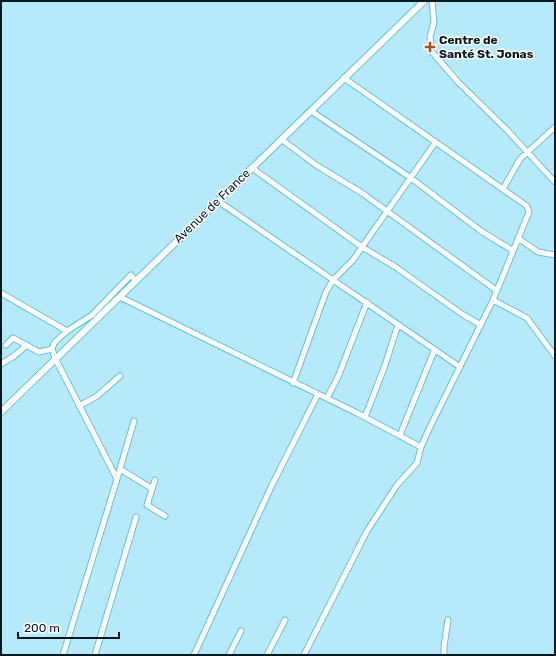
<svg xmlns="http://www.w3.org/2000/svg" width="556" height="656" viewBox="0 0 556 656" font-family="Rubik,sans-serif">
  <rect width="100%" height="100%" fill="#b6eafb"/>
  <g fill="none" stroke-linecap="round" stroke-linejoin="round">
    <defs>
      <path id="minor" d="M432 1 434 22 430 37 432 52 459 83 507 130 555 182
        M311 111 411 178 481 231 512 250
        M281 139 316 165 362 193 496 290
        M252 168 362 247 394 266 462 314 481 325
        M503 189 520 159 555 127
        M218 201 460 367
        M518 238 538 252 555 255
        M1 293 67 331 92 315 131 275 136 281
        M120 297 357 413 421 447
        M493 300 527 318 555 356
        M6 345 13 338 39 352 52 349
        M1 364 14 356 27 345
        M293 383 326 292 333 280 353 260 362 247 435 143
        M327 398 338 377 367 302
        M79 406 97 396 120 376
        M365 417 384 368 398 325
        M400 435 434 351
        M120 469 151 488
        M117 479 134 421
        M155 480 147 505 165 516
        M63 655 117 479 56 360 52 349 54 343 67 331
        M95 655 136 517
        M194 655 271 487 318 394
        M229 655 241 631
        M267 655 285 620
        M304 655 367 531 397 485 417 463 421 447 429 429 493 300 529 212 527 206 344 78
        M444 655V646L448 620"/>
      <path id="major" d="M1 412 424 1"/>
    </defs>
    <!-- minor casing -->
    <use href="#minor" stroke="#61c0db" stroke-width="7"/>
    <!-- major casing -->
    <use href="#major" stroke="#61c0db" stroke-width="8"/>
    <!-- minor -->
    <use href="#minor" stroke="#fff" stroke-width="5"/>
    <!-- major -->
    <use href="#major" stroke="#fff" stroke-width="6"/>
  </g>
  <!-- markers -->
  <path fill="#b34b27" stroke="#fff" stroke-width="1.5" d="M428 41h4v4h4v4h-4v4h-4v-4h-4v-4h4z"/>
  <g text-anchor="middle" stroke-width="3" stroke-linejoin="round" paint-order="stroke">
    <!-- poi labels -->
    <g font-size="12" font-weight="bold" fill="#001921" stroke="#fff" text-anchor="start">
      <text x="439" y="44">Centre de<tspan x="439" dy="14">Santé St. Jonas</tspan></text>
    </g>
    <!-- street labels -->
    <g font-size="12" fill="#001921" stroke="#fff">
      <text transform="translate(212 206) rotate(-44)" y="4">Avenue de France</text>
    </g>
  </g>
  <!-- border -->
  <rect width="556" height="656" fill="none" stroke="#001921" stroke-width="4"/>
  <!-- scale -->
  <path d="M18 632v6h101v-6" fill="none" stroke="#001921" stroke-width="2"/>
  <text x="24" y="632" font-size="12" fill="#001921" stroke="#ffffff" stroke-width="3" paint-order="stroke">200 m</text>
</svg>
